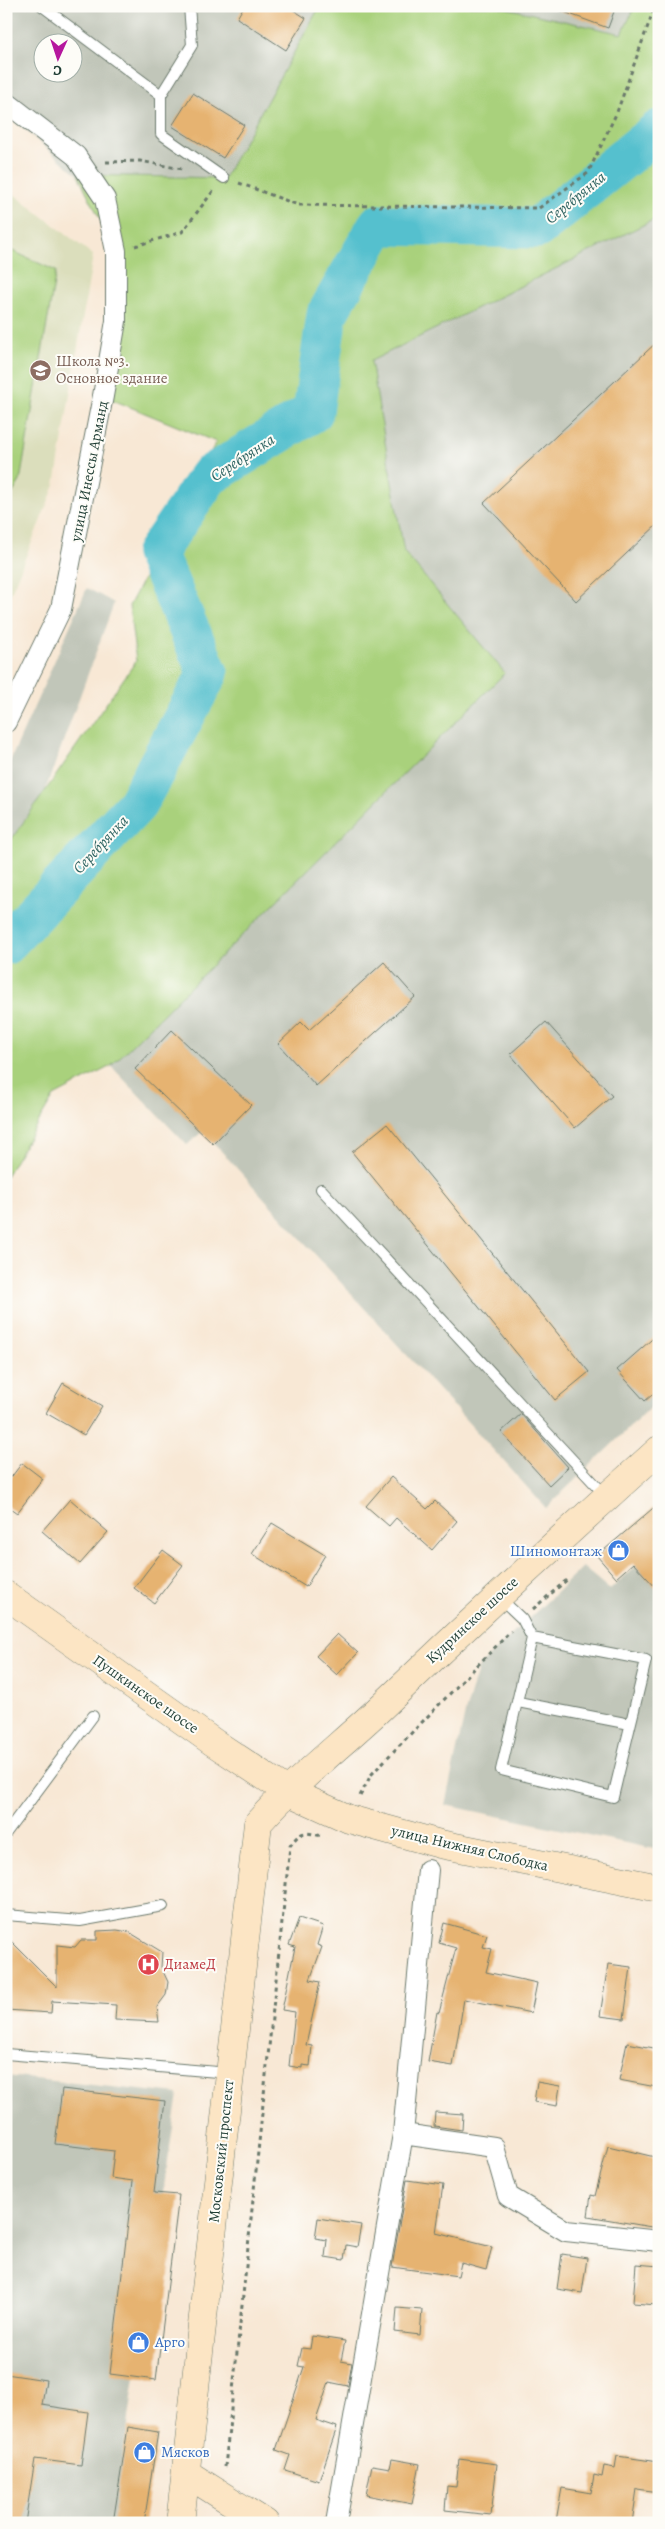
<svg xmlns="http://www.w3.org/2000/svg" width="665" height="2529" viewBox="0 0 665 2529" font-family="Alegreya,serif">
  <rect width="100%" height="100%" fill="#fdfcf7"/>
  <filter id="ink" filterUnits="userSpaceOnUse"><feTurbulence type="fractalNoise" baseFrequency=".02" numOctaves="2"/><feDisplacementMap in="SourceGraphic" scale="10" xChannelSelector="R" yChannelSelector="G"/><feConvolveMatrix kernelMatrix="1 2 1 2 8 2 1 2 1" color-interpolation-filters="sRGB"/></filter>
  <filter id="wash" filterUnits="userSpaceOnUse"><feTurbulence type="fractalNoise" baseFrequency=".0096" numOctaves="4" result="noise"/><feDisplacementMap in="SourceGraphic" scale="20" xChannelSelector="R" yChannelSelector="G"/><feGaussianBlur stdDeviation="1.12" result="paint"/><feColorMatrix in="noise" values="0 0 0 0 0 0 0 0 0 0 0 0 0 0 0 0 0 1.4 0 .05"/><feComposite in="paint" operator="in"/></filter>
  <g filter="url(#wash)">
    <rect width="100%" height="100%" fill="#f8e8d5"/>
    <!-- built -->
    <path fill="#dbdebc" d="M6 188 93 255 55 485 6 605Z"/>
    <!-- industrial -->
    <path fill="#c1c6b9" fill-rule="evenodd" d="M6 6H320L224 178 78 175 6 114ZM42 42H72V72H42Z
      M497 6H635L622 34Z
      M659 217V1399L546 1508 203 1131 187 1145 111 1066 505 673 404 552 371 361Z
      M87 588 114 603 45 791 6 847V770Z
      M659 1544V1850L445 1805 465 1713 479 1666 583 1567 610 1590Z
      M6 2076 178 2094 113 2523H6Z"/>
    <!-- green -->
    <path fill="#a9d17b" stroke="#648758" d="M320 6H497L622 34 635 6H659V217L371 361 404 552 505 673 111 1066 54 1096 6 1176V847L136 661 129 606 216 442 103 396 116 251 78 175 224 178Z
      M6 248 56 271 20 481 6 504Z"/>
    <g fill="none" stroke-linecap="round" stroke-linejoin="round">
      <!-- river -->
      <path stroke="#54c0ce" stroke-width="41" d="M6 944 137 804 208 673 156 553 209 476 313 412 327 314 378 225 537 228 659 130"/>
    </g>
    <g id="blocks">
      <!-- building -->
      <path fill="#e6b371" d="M244 6H287L306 18 286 50 237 18Z
        M554 6H616L608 28 553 8Z
        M193 93 244 125 223 158 172 126Z
        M659 340V523L576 601 484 503Z
        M384 962 415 997 316 1086 278 1044 301 1022 309 1030Z
        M546 1022 612 1096 575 1128 510 1054Z
        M172 1030 251 1105 213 1144 135 1069Z
        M387 1124 589 1372 555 1400 352 1152Z
        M659 1333V1389L645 1401 617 1370Z
        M63 1383 102 1406 84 1435 46 1413Z
        M521 1414 568 1467 549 1485 501 1432Z
        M22 1463 43 1479 17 1513 6 1505V1484Z
        M391 1477 427 1509 435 1501 457 1521 432 1550 396 1518 389 1526 366 1506Z
        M70 1499 108 1532 80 1564 42 1531Z
        M659 1503V1591L633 1563 616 1578 597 1556Z
        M272 1523 325 1555 306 1587 252 1554Z
        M163 1550 183 1565 154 1603 134 1588Z
        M337 1634 358 1653 337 1675 316 1656Z
        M299 1918 323 1926 317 1945 322 1947 310 1980 320 1982 306 2045 312 2046 310 2066 302 2065V2068L289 2066 295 2012 282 2010 295 1947 289 1945Z
        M444 1923 487 1935 483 1947 492 1949 486 1972 537 1983 531 2013 464 1999 453 2066 428 2062 437 2012 439 2013 456 1948 439 1943Z
        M117 1930 129 1932 162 1952 161 1967 168 1982 166 1995 157 2007 159 2022 115 2020 116 2005 52 2001 51 2013 6 2010V1936L57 1987V1945L75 1947 81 1940H97V1931Z
        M608 1964 631 1967 624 2019 600 2016Z
        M627 2043 659 2049V2072L656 2087 619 2080Z
        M537 2082 560 2086 557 2106 534 2102Z
        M62 2089 165 2101 154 2193 179 2195 156 2380 110 2374 133 2181 111 2178 114 2151 55 2144Z
        M435 2112 463 2114 462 2130 434 2126Z
        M608 2146 659 2158 657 2228 588 2216 591 2195 595 2196Z
        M407 2180 443 2185 436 2233 492 2247 486 2270 461 2263 458 2276 392 2267Z
        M318 2218 361 2225 357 2247 346 2245 344 2260 325 2257 327 2240 315 2238Z
        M562 2254 587 2258 582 2293 557 2289Z
        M636 2264 659 2266 657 2305 633 2303Z
        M397 2308 422 2310 420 2335 395 2332Z
        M312 2336 345 2341 341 2361 352 2363 348 2386 329 2382 316 2420 337 2427 319 2481 285 2470 290 2455 276 2450 304 2367 298 2366 302 2348 310 2349Z
        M6 2374 46 2380 42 2405 88 2412 81 2465 35 2459 25 2523H6Z
        M128 2427 158 2432 144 2523H113Z
        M617 2456 659 2462V2492L637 2489 632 2523 556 2521 562 2488 591 2493 594 2475 602 2477 604 2466 615 2468Z
        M392 2459 420 2464 412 2504 366 2495 372 2465 390 2468Z
        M459 2459 497 2464 491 2515 445 2510 447 2486 456 2487Z"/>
    </g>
  </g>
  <g filter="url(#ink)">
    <use href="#blocks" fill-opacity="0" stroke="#6b796c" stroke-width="1"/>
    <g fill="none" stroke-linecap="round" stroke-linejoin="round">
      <defs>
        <path id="lane" d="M42 6 161 95V134L224 178
          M161 95 192 45 189 6
          M321 1189 606 1496
          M500 1598 522 1619 532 1638 501 1770 613 1797 646 1660 532 1638
          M518 1702 630 1724
          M6 1833 93 1716
          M6 1915 80 1921 163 1906
          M6 2054 229 2073"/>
        <path id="street" d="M6 102 76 156 105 199 116 251V321L103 396 61 609 6 722
          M403 2134 494 2147 508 2196 566 2231 659 2241
          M336 2523 403 2134 428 1870"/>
        <path id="secondary" d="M6 1595 213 1742 287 1791 349 1819 440 1844 659 1888
          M186 2473 265 2523
          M180 2523 258 1823C294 1782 336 1749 376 1712 469 1623 563 1536 659 1450"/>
      </defs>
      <!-- lane casing -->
      <use href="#lane" stroke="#6b796c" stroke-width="12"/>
      <!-- street casing -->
      <use href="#street" stroke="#6b796c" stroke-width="22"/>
      <!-- secondary casing -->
      <use href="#secondary" stroke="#6b796c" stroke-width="29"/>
      <!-- path -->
      <path stroke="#6b796c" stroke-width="3" stroke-dasharray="4 4" stroke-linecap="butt" d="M106 162 140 161 182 169
        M239 183 298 205 539 208 588 173 617 112 655 6
        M135 246 182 232 214 190
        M533 1609 568 1579
        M360 1796 371 1775 387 1758 511 1631
        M225 2467 290 1846C301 1830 304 1832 322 1836"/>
      <!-- lane -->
      <use href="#lane" stroke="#fff" stroke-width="10"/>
      <!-- street -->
      <use href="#street" stroke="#fff" stroke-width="20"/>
      <!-- secondary -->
      <use href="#secondary" stroke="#fce5c4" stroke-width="28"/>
    </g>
  </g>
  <!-- icons -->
  <defs>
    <symbol id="school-disc" viewBox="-11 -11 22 22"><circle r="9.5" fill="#8d6e63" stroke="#fdfcf7"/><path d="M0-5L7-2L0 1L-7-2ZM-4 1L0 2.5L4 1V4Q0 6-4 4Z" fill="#fff"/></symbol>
    <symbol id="shop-disc" viewBox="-11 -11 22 22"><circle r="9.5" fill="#3f7fe0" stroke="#fdfcf7"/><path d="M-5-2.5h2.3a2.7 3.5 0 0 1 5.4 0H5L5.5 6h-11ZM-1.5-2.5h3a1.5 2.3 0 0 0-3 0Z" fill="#fff"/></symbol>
    <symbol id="hospital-disc" viewBox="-11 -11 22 22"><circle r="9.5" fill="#e0444e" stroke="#fdfcf7"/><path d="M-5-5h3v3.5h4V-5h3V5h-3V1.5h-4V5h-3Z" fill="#fff"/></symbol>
  </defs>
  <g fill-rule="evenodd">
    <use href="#school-disc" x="28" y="358" width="25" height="25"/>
    <use href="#shop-disc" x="606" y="1538" width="25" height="25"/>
    <use href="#hospital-disc" x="136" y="1952" width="25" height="25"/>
    <use href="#shop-disc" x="126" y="2330" width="25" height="25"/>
    <use href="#shop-disc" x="132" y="2440" width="25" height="25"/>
  </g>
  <g text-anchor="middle" stroke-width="4" stroke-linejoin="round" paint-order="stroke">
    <!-- education labels -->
    <g font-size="15" fill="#785e54" stroke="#fdfcf7" text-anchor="start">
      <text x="56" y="366">Школа №3.<tspan x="56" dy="17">Основное здание</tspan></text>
    </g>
    <!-- street labels -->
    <g font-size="15" fill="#1f3d34" stroke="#fdfcf7">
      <text transform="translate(89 471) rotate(-79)" y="5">улица Инессы Арманд</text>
      <text transform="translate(472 1620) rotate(-43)" y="5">Кудринское шоссе</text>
      <text transform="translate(146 1694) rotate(35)" y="5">Пушкинское шоссе</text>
      <text transform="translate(470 1848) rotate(13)" y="5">улица Нижняя Слободка</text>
      <text transform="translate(221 2151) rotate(-84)" y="5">Московский проспект</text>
    </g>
    <!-- shop labels -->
    <g font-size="15" fill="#366cbe" stroke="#fdfcf7" text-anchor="start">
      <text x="602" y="1556" text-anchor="end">Шиномонтаж</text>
      <text x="155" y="2347">Арго</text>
      <text x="161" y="2457">Мясков</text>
    </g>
    <!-- health labels -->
    <g font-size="15" fill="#be3a42" stroke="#fdfcf7" text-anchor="start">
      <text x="164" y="1969">ДиамеД</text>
    </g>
    <!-- water labels -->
    <g font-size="16" font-style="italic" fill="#2f6462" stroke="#fdfcf7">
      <text transform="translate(575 197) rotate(-39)" y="6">Серебрянка</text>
      <text transform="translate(242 457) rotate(-33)" y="6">Серебрянка</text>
      <text transform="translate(100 844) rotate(-47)" y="6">Серебрянка</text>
    </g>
  </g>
  <!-- margin -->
  <rect width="665" height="2529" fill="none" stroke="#fdfcf7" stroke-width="25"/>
  <!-- north arrow -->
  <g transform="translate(58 58) rotate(183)"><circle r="24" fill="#fdfcf7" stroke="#a4b0a9"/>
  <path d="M0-4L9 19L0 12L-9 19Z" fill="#b5179e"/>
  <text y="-8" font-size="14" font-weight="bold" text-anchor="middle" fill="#1f3d34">С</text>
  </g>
</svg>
